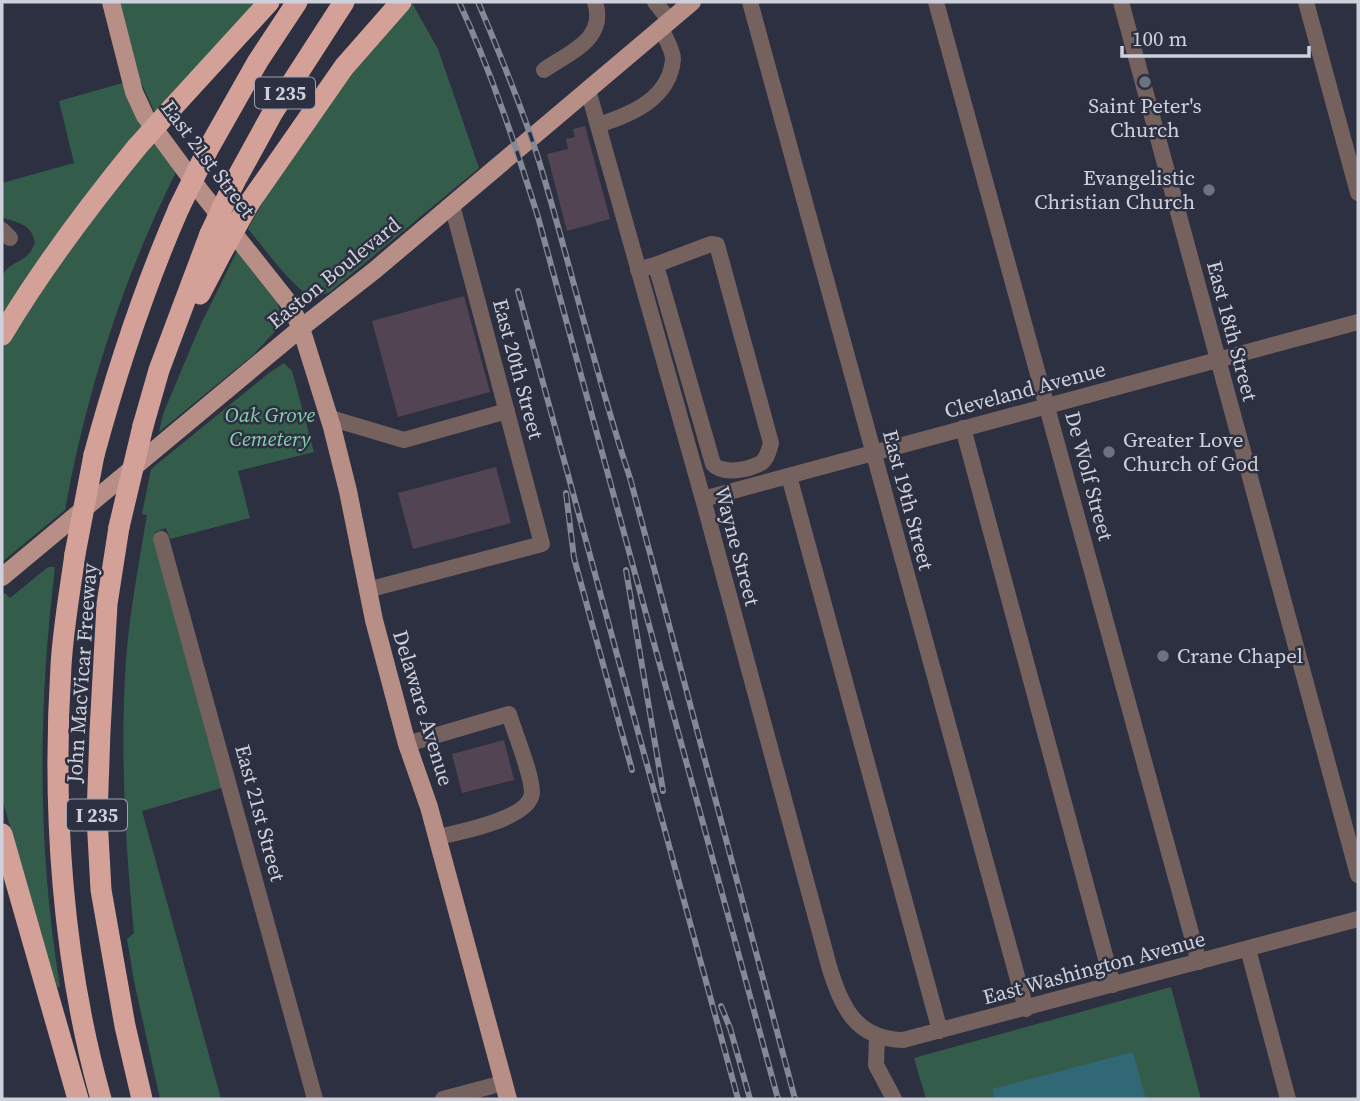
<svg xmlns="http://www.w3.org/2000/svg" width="1360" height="1101" viewBox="0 0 1360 1101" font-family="'Source Serif 4',serif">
  <rect width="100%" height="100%" fill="#2d3041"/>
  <!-- green -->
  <path fill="#345c4b" d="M120 2H258L155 113 140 80Z
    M412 3 438 49 479 168 330 292C323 295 317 298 309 295 292 287 262 245 248 229 292 147 347 70 412 3Z
    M126 82 145 124 72 213 2 317C2 305 0 289 2 278 7 259 28 266 35 242 30 222 18 224 2 217V183L74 163 59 101Z
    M154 139 178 168C124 275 86 392 65 510L2 562V349L52 269Z
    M238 249 276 298 280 311 278 328 253 355 159 432 163 414 200 326Z
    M284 363 292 371 314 452 238 471 250 518 170 539 166 528 155 532 225 787 142 811 221 1099H160L134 981 127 939 134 933C125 842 120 750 126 659 130 610 139 563 147 515L142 514 151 469 269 373Z
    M48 567H55C38 709 37 845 60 987H57L2 799V595L5 593 10 598Z
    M1171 987 1201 1099H926L914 1058Z"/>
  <!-- water -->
  <path fill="#316875" d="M1133 1052 1146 1099H995L992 1089Z"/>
  <!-- building -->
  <path fill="#524453" d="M585 126 610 219 567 231 547 154 568 149 566 139 575 137 573 129Z
    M464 296 490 392 398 417 372 321Z
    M496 467 511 523 413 549 398 493Z
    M504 740 514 780 462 793 452 754Z"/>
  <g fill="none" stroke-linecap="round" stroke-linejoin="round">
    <!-- minor -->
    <path stroke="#75615d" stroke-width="16" d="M655 2 670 21
      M750 2 1026 1009
      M936 2 1199 962
      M1121 2 1358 875
      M1306 2 1358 193
      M544 70C570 52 607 39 595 2
      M588 90 703 499 829 966C841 1007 856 1039 903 1040L1358 919
      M598 125C630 115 670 99 673 59 673 50 665 37 661 28
      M2 230 10 238
      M638 270 655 265 659 276 713 464C723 475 748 470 761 463 767 459 769 450 771 443L717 245 711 244 655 265
      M330 418 404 440 507 411
      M963 428 1113 985
      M789 476 940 1031
      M703 499 1358 322
      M161 539 315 1099
      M367 590 542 544 452 205
      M407 744 509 714C515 734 532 774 532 793 530 819 459 832 438 837
      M1248 949 1288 1099
      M877 1036 876 1065 894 1099
      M443 1099 503 1083"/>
    <!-- major -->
    <path stroke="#b88f87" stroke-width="18" d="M111 2 134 92 145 116 201 192 289 303 301 328 332 427 348 491 374 620 407 744 429 807 508 1099
      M2 577 301 328 375 270 692 2"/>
    <!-- highway -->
    <path stroke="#d3a198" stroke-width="21" d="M173 107 269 2
      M207 151 258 61 297 2
      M234 183 273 112 344 2
      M250 202 344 67 401 2
      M200 294 224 248
      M2 335C42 268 88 207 137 147
      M143 426 159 370 210 234
      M94 455C117 370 144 288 179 208
      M119 527 107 604 100 731 97 817 101 890 125 1026 142 1099
      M75 554C70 591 63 629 61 666 52 809 62 960 101 1099
      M2 834 78 1099"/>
    <defs>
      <path id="rail" d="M459 2C491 71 515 144 538 217L778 1099
        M478 2C500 54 522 107 539 161 571 266 595 373 630 478L795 1099
        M518 291 738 1099
        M566 493 574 558 632 770
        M626 570 663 791
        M721 1006 730 1028 750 1099"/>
    </defs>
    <!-- rail casing -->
    <use href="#rail" stroke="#858895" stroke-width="6"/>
    <!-- rail -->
    <use href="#rail" stroke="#2d3041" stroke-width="3.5" stroke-dasharray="10" stroke-linecap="butt"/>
    <!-- highway-bridge -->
    <path stroke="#d3a198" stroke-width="21" d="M137 147 173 107
      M179 208 207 151
      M210 234 234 183
      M224 248 250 202
      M119 527 143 426
      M75 554 94 455"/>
  </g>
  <!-- markers -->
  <g fill="#6b7280" stroke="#2d3041" stroke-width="2.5">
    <circle cx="1145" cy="82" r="7"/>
    <circle cx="1209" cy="190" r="7"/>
    <circle cx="1109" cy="452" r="7"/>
    <circle cx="1163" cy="656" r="7"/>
  </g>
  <g text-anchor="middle" stroke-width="5" stroke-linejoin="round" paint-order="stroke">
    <!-- shield labels -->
    <g fill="#2d3041" stroke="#9ea1ad" stroke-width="2">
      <rect x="255" y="77.5" width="60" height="31" rx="5"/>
      <rect x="67" y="799.5" width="60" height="31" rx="5"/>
    </g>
    <g font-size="19" font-weight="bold" fill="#ced1db">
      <text x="285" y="100">I 235</text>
      <text x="97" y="822">I 235</text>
    </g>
    <!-- poi labels -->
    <g font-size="21" fill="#ced1db" stroke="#2d3041" text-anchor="start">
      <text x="1145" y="113" text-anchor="middle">Saint Peter's<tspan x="1145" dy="24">Church</tspan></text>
      <text x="1195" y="185" text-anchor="end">Evangelistic<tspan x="1195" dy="24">Christian Church</tspan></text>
      <text x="1123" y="447">Greater Love<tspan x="1123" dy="24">Church of God</tspan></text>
      <text x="1177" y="663">Crane Chapel</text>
    </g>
    <!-- street labels -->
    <g font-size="21" fill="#ced1db" stroke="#2d3041">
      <text transform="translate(208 159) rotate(53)" y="7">East 21st Street</text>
      <text transform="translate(334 273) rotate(-39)" y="7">Easton Boulevard</text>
      <text transform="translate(1232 331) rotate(75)" y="7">East 18th Street</text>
      <text transform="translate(518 369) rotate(75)" y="7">East 20th Street</text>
      <text transform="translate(1025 390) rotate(-15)" y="7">Cleveland Avenue</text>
      <text transform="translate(1089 476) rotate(75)" y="7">De Wolf Street</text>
      <text transform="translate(908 500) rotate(75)" y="7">East 19th Street</text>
      <text transform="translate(737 546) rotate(75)" y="7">Wayne Street</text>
      <text transform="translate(82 673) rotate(-86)" y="7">John MacVicar Freeway</text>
      <text transform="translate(423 708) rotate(73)" y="7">Delaware Avenue</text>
      <text transform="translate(260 813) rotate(75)" y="7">East 21st Street</text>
      <text transform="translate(1094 968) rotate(-15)" y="7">East Washington Avenue</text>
    </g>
    <!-- park labels -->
    <g font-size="21" font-style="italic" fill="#85d2b0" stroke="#2d3041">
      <text x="270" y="422">Oak Grove<tspan x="270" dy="24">Cemetery</tspan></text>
    </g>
  </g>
  <!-- border -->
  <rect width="1360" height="1101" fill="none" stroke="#ced1db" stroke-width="7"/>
  <!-- scale -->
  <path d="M1122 46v10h187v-10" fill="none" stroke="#ced1db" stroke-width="3.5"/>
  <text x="1132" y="46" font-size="21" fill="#ced1db" stroke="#2d3041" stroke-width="5" paint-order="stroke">100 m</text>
</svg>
